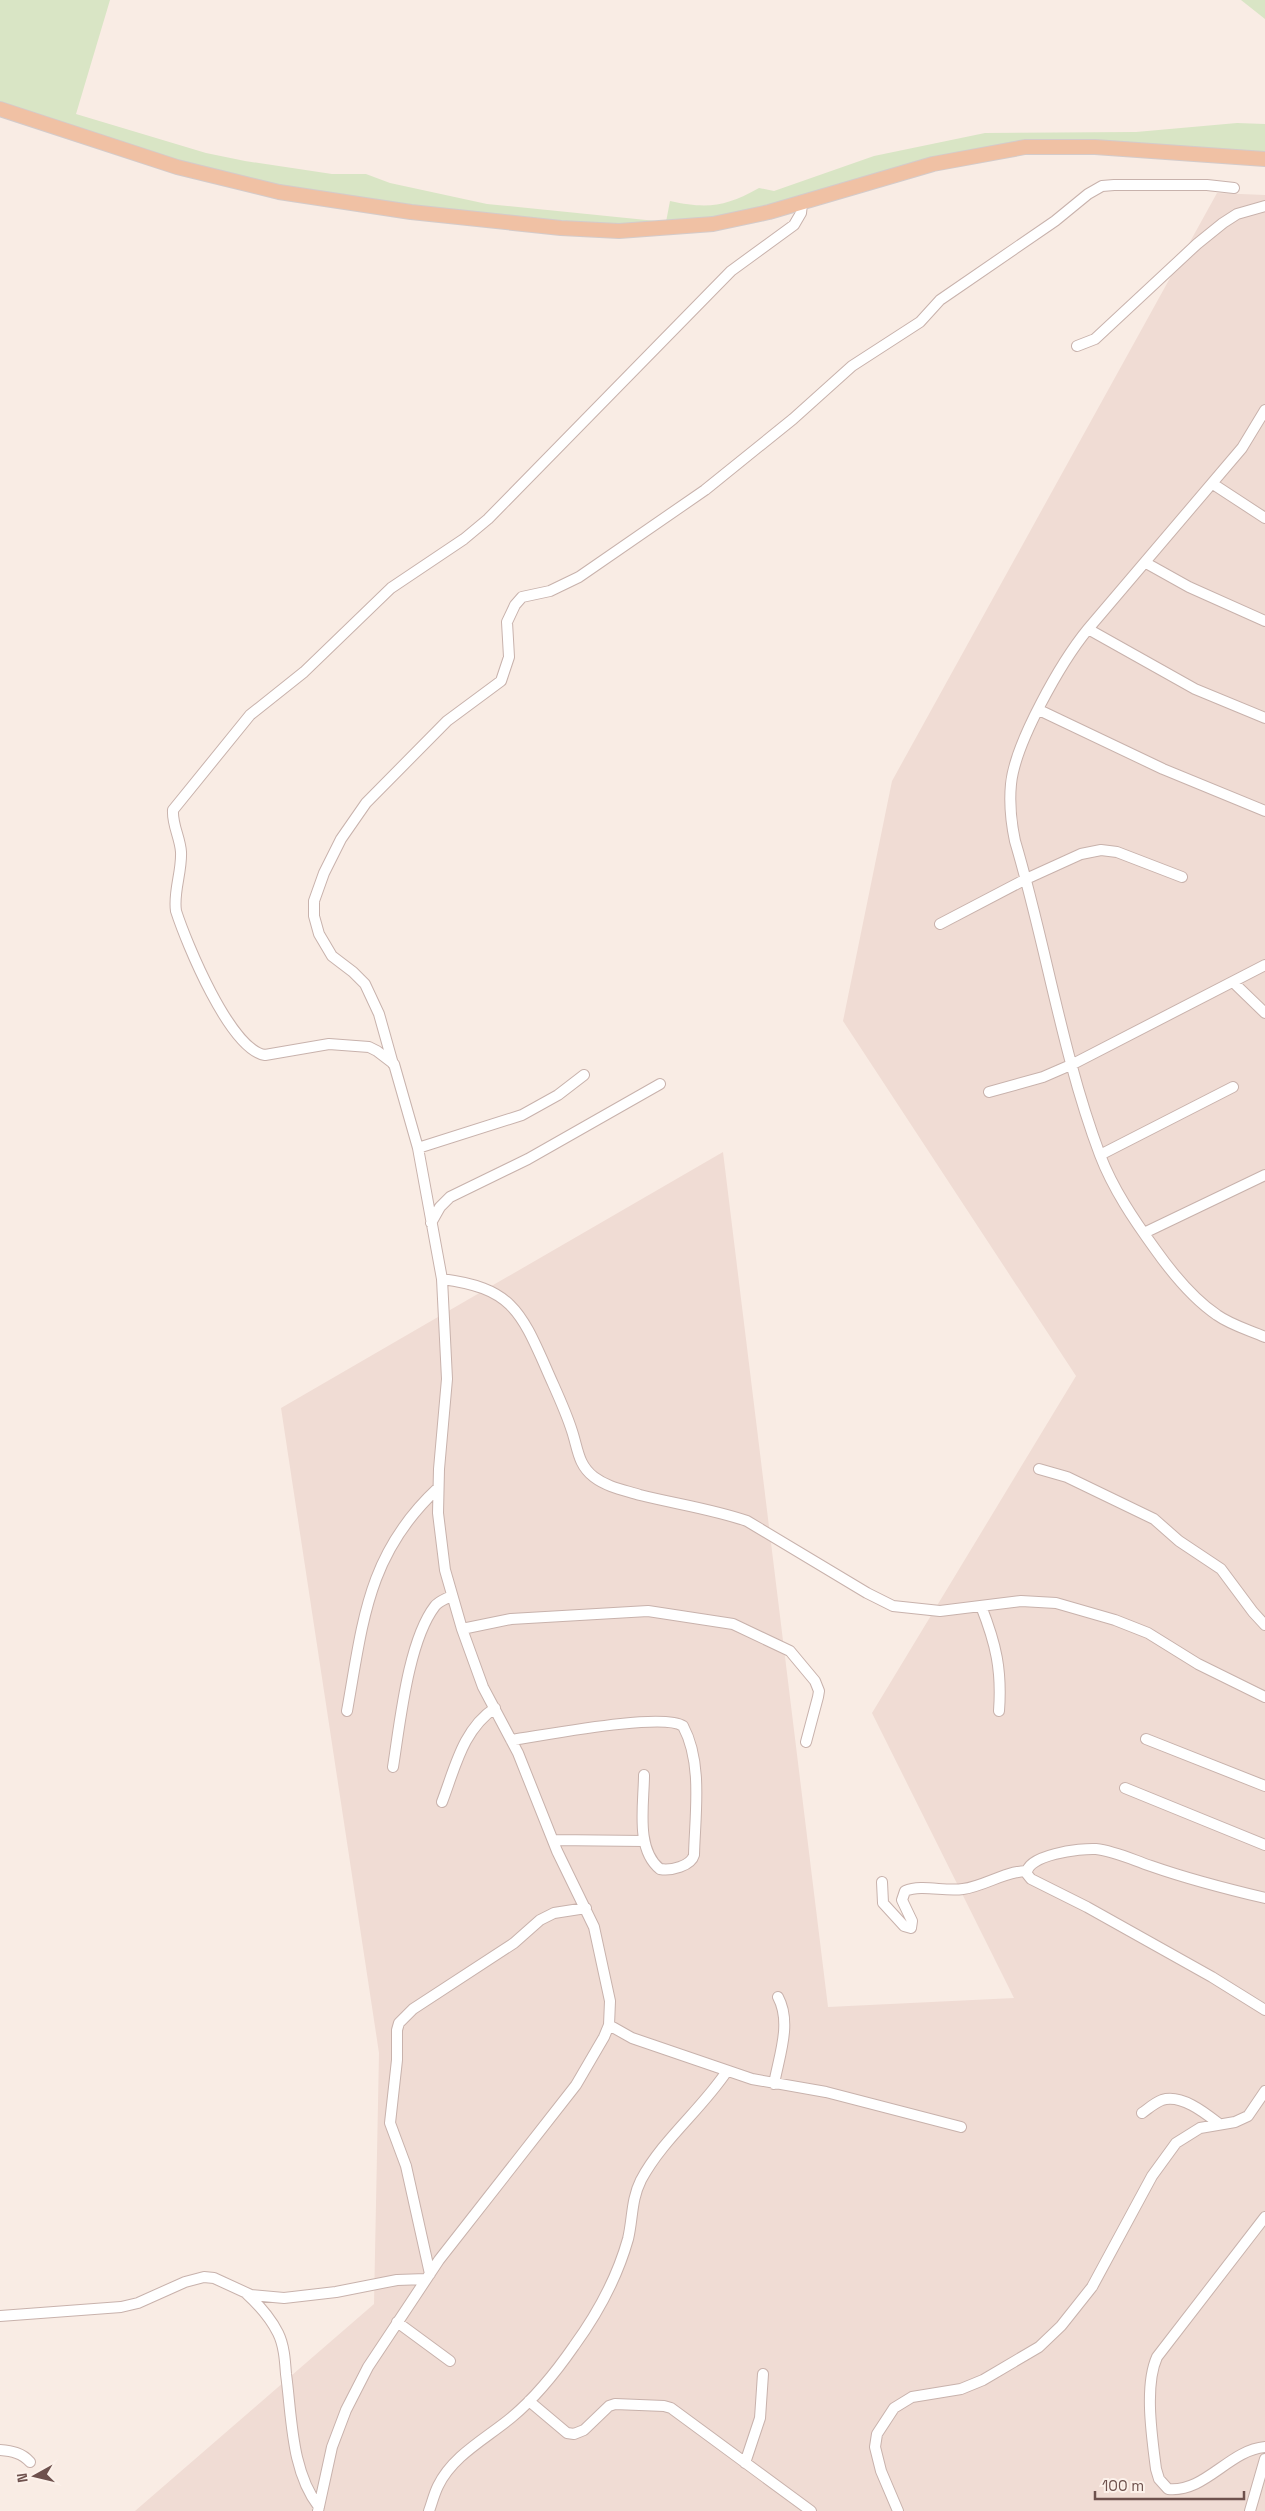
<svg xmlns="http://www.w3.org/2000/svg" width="1265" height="2511" viewBox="0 0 1265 2511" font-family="'Space Grotesk',sans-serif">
  <rect width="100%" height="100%" fill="#f9ece4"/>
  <!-- residential -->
  <path fill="#f0dcd4" d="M1217 193 1265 195V2511H135L374 2304 379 2053 281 1408 723 1152 828 2007 1014 1998 872 1713 1076 1376 843 1021 892 781Z"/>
  <!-- green -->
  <path fill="#d9e5c5" d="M0 0H110L76 114 206 153 245 161 332 174H366L390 183 487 204 666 222 670 201C707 209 725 207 759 188L774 191 874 156 985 133 1136 132 1237 123 1265 124V159L1025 147 769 212 618 231 279 192 0 109Z
    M1241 0H1265V19Z"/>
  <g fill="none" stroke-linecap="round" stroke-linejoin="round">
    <defs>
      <path id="minor" d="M1077 346 1095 339 1197 244 1223 223 1237 214 1265 206
        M1265 410 1242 448 1088 629C1061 662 1015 743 1011 784 1009 804 1011 822 1015 841 1046 945 1062 1054 1100 1155 1113 1189 1134 1220 1155 1249 1172 1273 1192 1298 1217 1315 1231 1325 1249 1330 1265 1337
        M1213 484 1265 518
        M1146 563 1189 587 1265 621
        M1088 629 1195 689 1265 718
        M1039 710 1163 769 1265 811
        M940 924 1026 879 1081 854 1101 850 1117 852 1182 877
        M1234 983 1265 1013
        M393 1064 379 1014 365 984 353 972 332 956 319 934 314 916V901L324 873 341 839 366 803 447 721 501 681 509 657 507 622 515 605 522 597 550 591 579 577 705 490 793 419 852 366 920 322 940 300 1055 221 1088 194 1102 186 1114 185H1207L1234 188
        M989 1092 1043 1077 1073 1064 1265 965
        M418 1148 522 1115 558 1095 584 1075
        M1100 1155 1233 1087
        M431 1223 440 1207 450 1197 528 1159 660 1084
        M1144 1233 1265 1175
        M442 1279C510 1288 520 1309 546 1368 555 1389 565 1409 572 1431 578 1449 578 1465 594 1477 607 1487 624 1490 640 1495 676 1504 712 1509 747 1521L867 1593 893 1606 940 1611 1021 1601 1056 1603 1115 1620 1148 1633 1198 1664 1265 1697
        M1039 1469 1067 1477 1154 1519 1179 1541 1221 1569 1253 1612 1265 1625
        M981 1606C996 1644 1002 1670 999 1711
        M462 1629 511 1619 648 1611 733 1624 790 1651 815 1681 819 1691 818 1697 806 1742
        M347 1711C363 1622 367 1554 438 1488
        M1146 1739 1265 1786
        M511 1740C541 1736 662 1712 683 1726 703 1763 695 1814 694 1855 691 1866 671 1871 660 1869 635 1849 644 1804 644 1775
        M393 1767C400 1723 408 1641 435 1606 439 1601 446 1599 451 1596
        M1125 1788 1265 1845
        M442 1802C455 1768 463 1729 495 1708
        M553 1840 644 1841
        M882 1882 883 1903 904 1926 911 1928 912 1921 902 1900 905 1891C922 1884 945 1892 963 1889 985 1886 1003 1872 1026 1871
        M1265 1898C1227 1889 1188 1879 1151 1866 1133 1860 1115 1851 1096 1849 1081 1848 1025 1855 1027 1874L1031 1879 1087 1907 1212 1977 1265 2010
        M609 2025 632 2038 752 2079 826 2092 961 2127
        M774 2084C779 2056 792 2023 778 1997
        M1142 2113C1148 2109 1154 2103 1162 2100 1181 2094 1204 2112 1218 2123
        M1265 2217 1157 2357C1144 2386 1152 2437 1156 2469L1159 2479 1168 2489C1205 2493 1229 2450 1265 2447
        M430 2274 406 2166 390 2123 397 2060V2030L399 2023 413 2009 514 1943 540 1920 554 1913 586 1908
        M247 2294C260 2306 270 2317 278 2333 284 2345 285 2360 286 2374 292 2418 291 2471 319 2507
        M0 2316 121 2307 138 2303 185 2282 204 2277 214 2278 251 2295 284 2298 336 2292 397 2280 426 2279
        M397 2322 450 2361
        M529 2401 567 2433 574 2434 584 2430 609 2406 615 2404 664 2406 671 2408 811 2511
        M0 2450C12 2451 22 2453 30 2462
        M745 2463 760 2418 763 2374
        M318 2511 332 2447 346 2410 368 2367 439 2260 576 2085 604 2037 609 2025 610 2001 594 1927 557 1851 518 1753 483 1687 462 1629 445 1570 438 1513 439 1469 447 1379 442 1279 418 1148 394 1064 377 1051 369 1047 329 1044 265 1055C230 1050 186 942 176 911 173 892 182 872 181 852 180 837 172 825 173 810L250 715 304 672 391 588 464 539 488 519 731 271 794 225 801 213 802 204
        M429 2511C432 2503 434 2494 438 2486 453 2455 487 2438 512 2417 536 2397 556 2372 574 2346 598 2313 617 2278 628 2239 633 2218 631 2200 641 2180 663 2139 701 2110 727 2071
        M898 2511 881 2471 875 2447 877 2434 894 2408 912 2397 961 2389 983 2380 1039 2347 1061 2326 1092 2287 1152 2176 1176 2143 1200 2128 1235 2122 1248 2116 1265 2091
        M1250 2511 1265 2459"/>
      <path id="major" d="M0 109 177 167 279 192 411 212 561 228 619 231 713 224 769 212 933 164 1025 147H1095L1265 159"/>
    </defs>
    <!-- minor casing -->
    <use href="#minor" stroke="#c8b2ac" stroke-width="12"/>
    <!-- major casing -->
    <use href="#major" stroke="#d4cbca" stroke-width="16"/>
    <!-- minor -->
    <use href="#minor" stroke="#fff" stroke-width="10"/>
    <!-- major -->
    <use href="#major" stroke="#f0c1a4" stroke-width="14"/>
  </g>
  <!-- north arrow -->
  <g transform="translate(35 2476) rotate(262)" stroke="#fcf1ea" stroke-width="4" paint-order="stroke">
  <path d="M0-4L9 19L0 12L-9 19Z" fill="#6e514d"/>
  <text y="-8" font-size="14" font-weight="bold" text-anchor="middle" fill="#6e514d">N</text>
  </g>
  <!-- scale -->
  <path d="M1095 2491v8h149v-8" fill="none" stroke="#6e514d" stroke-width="2.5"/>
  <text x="1102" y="2491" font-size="15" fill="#6e514d" stroke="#fcf1ea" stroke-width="4" paint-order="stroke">100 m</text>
</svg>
